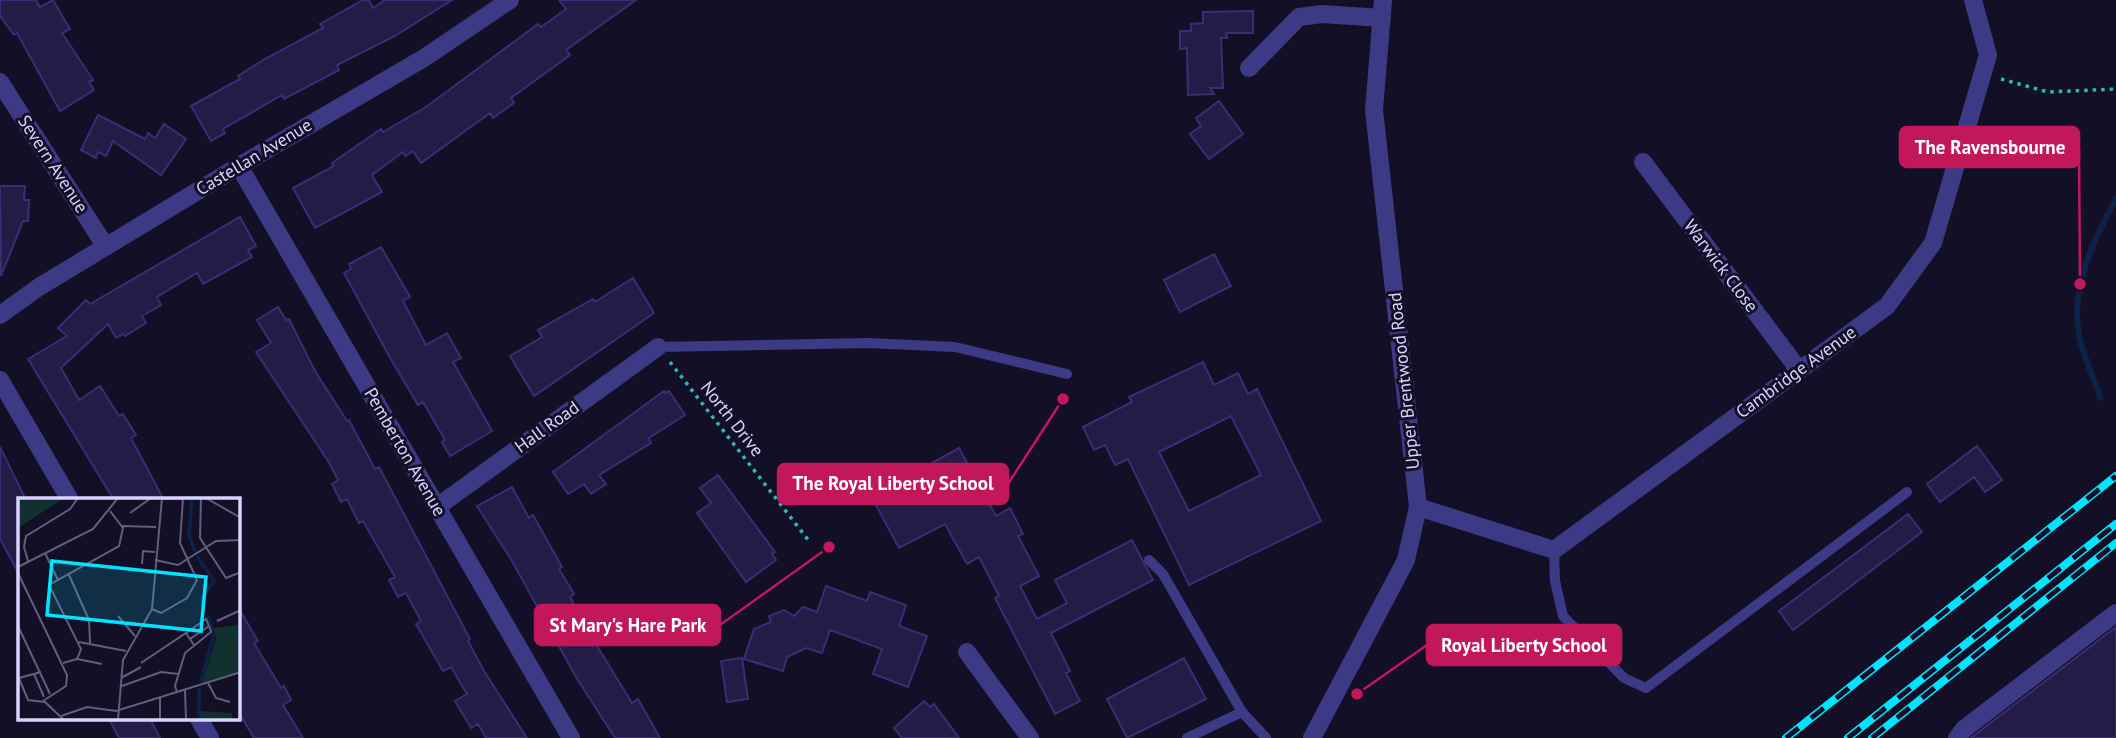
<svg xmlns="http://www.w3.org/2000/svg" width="2116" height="738" viewBox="0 0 2116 738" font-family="'PT Sans',sans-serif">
  <rect width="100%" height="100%" fill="#130f26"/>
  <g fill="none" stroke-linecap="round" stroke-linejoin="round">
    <!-- stream -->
    <path stroke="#0c2248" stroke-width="6" d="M2100 398C2094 377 2083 356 2079 335 2070 288 2094 239 2116 199"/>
  </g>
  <!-- building -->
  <path fill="#241b47" stroke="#3b2d73" stroke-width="2" fill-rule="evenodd" d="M0 0H36L40 7 53 0 70 29 62 33 93 80 89 82 94 90 60 111 17 33 14 35 0 16Z
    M363 0H369L373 8 385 0H452L395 36 337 65 339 70 284 99 282 95 223 129 225 133 211 141 191 106 240 79 238 76 263 60 323 28 320 24Z
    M559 0H636L566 50 570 55 511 98 514 103 493 118 490 113 421 163 413 151 405 156 403 152 372 175 382 192 315 228 293 188 334 166 332 163 381 129 383 132 426 107 538 24 541 27 566 9Z
    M1253 11V33H1226L1227 38H1221L1223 88H1210L1214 94 1188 95 1187 48 1180 49V31H1191V24L1203 23V12Z
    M1219 101 1243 134 1209 159 1190 134 1201 126 1196 118Z
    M98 115 145 139 148 133 155 138 164 124 186 139 161 175 113 141 106 156 98 152 96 158 81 150Z
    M0 186H25L24 200H29L28 221H23L1 276Z
    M240 217 256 246 248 250 252 257 203 284 197 273 157 297 161 305 142 316 146 323 125 336 123 334 116 338 108 324 61 368 79 400 100 386 119 416 123 414 136 435 131 438 164 500H114L28 359 67 336 58 328 86 300 90 304Z
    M381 247 410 297 403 301 426 345 447 333 461 358 453 362 492 431 450 456 442 442 445 440 423 402 418 405 389 356 344 273 351 269 349 264Z
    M1214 254 1231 286 1180 312 1164 280Z
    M633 278 654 313 534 396 510 356 542 337 538 330 593 299 595 302Z
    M278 307 286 320 289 319 315 371 347 421 349 420 375 469 379 467 470 639 468 641 484 671 527 738H486L478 724 471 728 455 701 467 694 451 667 443 671 416 624 421 621 406 593 398 597 389 580 395 577 363 521 359 523 347 499 341 502 332 484 338 480 328 461 256 352 271 343 257 320Z
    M1203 362 1214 385 1238 373 1248 394 1257 389 1321 521 1189 585 1128 459 1115 465 1105 445 1094 450 1083 427 1132 402 1129 397ZM1231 416 1261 475 1189 511 1159 452Z
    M664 391 665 393 669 391 685 415 649 438 651 443 599 475 606 484 591 494 584 484 568 494 553 472Z
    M1977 446 2002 480 1985 492 1974 477 1940 502 1927 484Z
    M0 447 26 500H19V574L0 539Z
    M959 448 996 516 1010 508 1023 534 1018 536 1039 576 1020 586 1037 619 1067 603 1055 580 1132 540 1153 580 1051 633 1070 671 1066 673 1080 701 1055 714 995 598 999 596 979 557 967 564 945 524 899 548 871 496Z
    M718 475 775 552 772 554 776 560 746 582 697 513 711 503 700 488Z
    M512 487 529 518 533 515 562 567 559 569 574 594 570 597 594 641 632 703 638 699 660 738H615L576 677 512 561 477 506Z
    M1908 514 1922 532 1793 630 1779 611Z
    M826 586 867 601 870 592 906 605 899 626 927 636 908 687 873 674 882 649 830 630 822 653 806 648 787 657 783 671 744 659 754 629 771 622 769 616 784 610 794 616 803 607 817 612Z
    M238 607 258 641 254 643 281 688 284 686 291 700 283 705 303 738H254L238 711Z
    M2116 627V738H1971L1972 737Z
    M742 658 748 699 727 702 721 661Z
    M1184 658 1206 699 1127 738 1107 699Z
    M924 701 930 707 934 704 959 738H902L894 728Z
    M109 719H150L160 738H119Z"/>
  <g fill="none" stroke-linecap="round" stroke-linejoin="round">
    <!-- path -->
    <path stroke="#2fb8b0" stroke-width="3.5" stroke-dasharray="3.5 5" stroke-linecap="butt" d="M2001 79 2048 92 2116 89
      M670 362 809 541"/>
    <!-- service -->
    <path stroke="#3d3a85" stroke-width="10" d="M658 347 868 343 955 347 1067 374
      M1554 550 1555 581 1563 616 1624 678 1646 688 1907 492
      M1149 560 1163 574 1242 712
      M1187 738 1242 712 1266 738"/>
    <!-- minor -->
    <path stroke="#3d3a85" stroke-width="18" d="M1249 68 1299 17 1322 14 1382 18
      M0 82 106 247
      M1643 162 1799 370
      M239 166 571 738
      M0 315 39 287 239 166 424 58 510 0
      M0 380 70 500
      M437 507 658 347
      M1418 507 1554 550 1887 306 1933 243 1988 55 1973 0
      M967 652 1030 738
      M199 719 210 738
      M1957 738 1964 729 2116 613"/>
    <!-- tertiary -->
    <path stroke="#3d3a85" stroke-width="18" d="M1312 738 1406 560 1418 507 1374 110 1383 0"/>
    <defs>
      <path id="rail" d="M1786 738 2116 476
        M1848 738 2116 524
        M1872 738 2116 543"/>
    </defs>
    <!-- rail casing -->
    <use href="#rail" stroke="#00e5ff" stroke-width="8"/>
    <!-- rail -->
    <use href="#rail" stroke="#130f26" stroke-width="5" stroke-dasharray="16" stroke-linecap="butt"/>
  </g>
  <g text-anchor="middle" stroke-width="6" stroke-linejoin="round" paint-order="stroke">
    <!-- street labels -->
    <g font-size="18" fill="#d9d4ff" stroke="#130f26">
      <text transform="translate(254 157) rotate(-31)" y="6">Castellan Avenue</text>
      <text transform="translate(53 164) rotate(57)" y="6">Severn Avenue</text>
      <text transform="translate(1721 266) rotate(53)" y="6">Warwick Close</text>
      <text transform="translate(1796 372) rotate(-36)" y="6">Cambridge Avenue</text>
      <text transform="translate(1404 381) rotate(-96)" y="6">Upper Brentwood Road</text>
      <text transform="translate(732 419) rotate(52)" y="6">North Drive</text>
      <text transform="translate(547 427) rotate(-36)" y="6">Hall Road</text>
      <text transform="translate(405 452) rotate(60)" y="6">Pemberton Avenue</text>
    </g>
  </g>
  <!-- overview -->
  <g transform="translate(18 498)">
    <rect width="222" height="222" fill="#130f26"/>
    <path d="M0 0H46L0 30ZM220 127 222 173 184 185 198 141 196 130ZM181 213 214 215V222H180Z" fill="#12302f"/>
    <path fill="none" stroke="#0c2248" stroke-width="3.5" d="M174 2 171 37 177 54M179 58 196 83 184 100V108M183 184 196 136 190 118M181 222V190"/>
    <path fill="none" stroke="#625e7d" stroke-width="2" d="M183 0 182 40 208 80 223 74M188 0 223 20M145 1 171 0M112 15 133 0M104 28 138 29M27 55 40 82M137 62 160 67 198 43 223 42M10 63 6 49 8 38 52 11 60 0M124 66 125 53 137 54M0 69 75 31 100 0M0 75 49 177 48 188 25 203M51 77 71 122 72 145M134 111 143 115 169 100 179 82 162 45 165 0M100 118 117 138M199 123 223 112M0 128 32 196M168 135 188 121 191 128M61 144 108 153M59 161 84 166M45 165 59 161 63 151 31 87 101 48 105 30 92 13M123 165 168 135 172 141M16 176 26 199M0 178 10 202 27 204 46 222M1 180 23 174M103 180 123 169M190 185 198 200 212 204M104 188 143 174 161 176M167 192 168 222M159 194 157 188 167 155 193 134 191 128 172 141 176 147M43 218 69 209 98 213 223 174M100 222 105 162 134 111 144 0M142 222V200"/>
    <path fill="#00e5ff" fill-opacity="0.15" stroke="#00e5ff" stroke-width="3.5" d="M34 63 188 79 183 133 29 117Z"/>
    <rect width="222" height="222" fill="none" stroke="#d9d4ff" stroke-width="3.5"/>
  </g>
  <!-- callouts -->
  <path fill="none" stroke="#c2185b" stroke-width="2.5" d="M2080 284L2079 147M1063 399L1008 484M829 547L720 625M1357 694L1427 645"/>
  <g fill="#c2185b" stroke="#130f26" stroke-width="2.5">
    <circle cx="2080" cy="284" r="7"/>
    <circle cx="1063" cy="399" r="7"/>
    <circle cx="829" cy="547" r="7"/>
    <circle cx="1357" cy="694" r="7"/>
  </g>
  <g fill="#c2185b" stroke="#c2185b" stroke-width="2.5">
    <rect x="1900" y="127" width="179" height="40" rx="7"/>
    <rect x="778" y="464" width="230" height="40" rx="7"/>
    <rect x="535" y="605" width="185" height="40" rx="7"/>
    <rect x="1427" y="625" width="194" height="40" rx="7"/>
  </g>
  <g font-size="19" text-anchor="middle" font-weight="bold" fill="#fff">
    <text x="1990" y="154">The Ravensbourne</text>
    <text x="893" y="490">The Royal Liberty School</text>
    <text x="628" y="632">St Mary's Hare Park</text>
    <text x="1524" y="652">Royal Liberty School</text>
  </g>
</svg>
